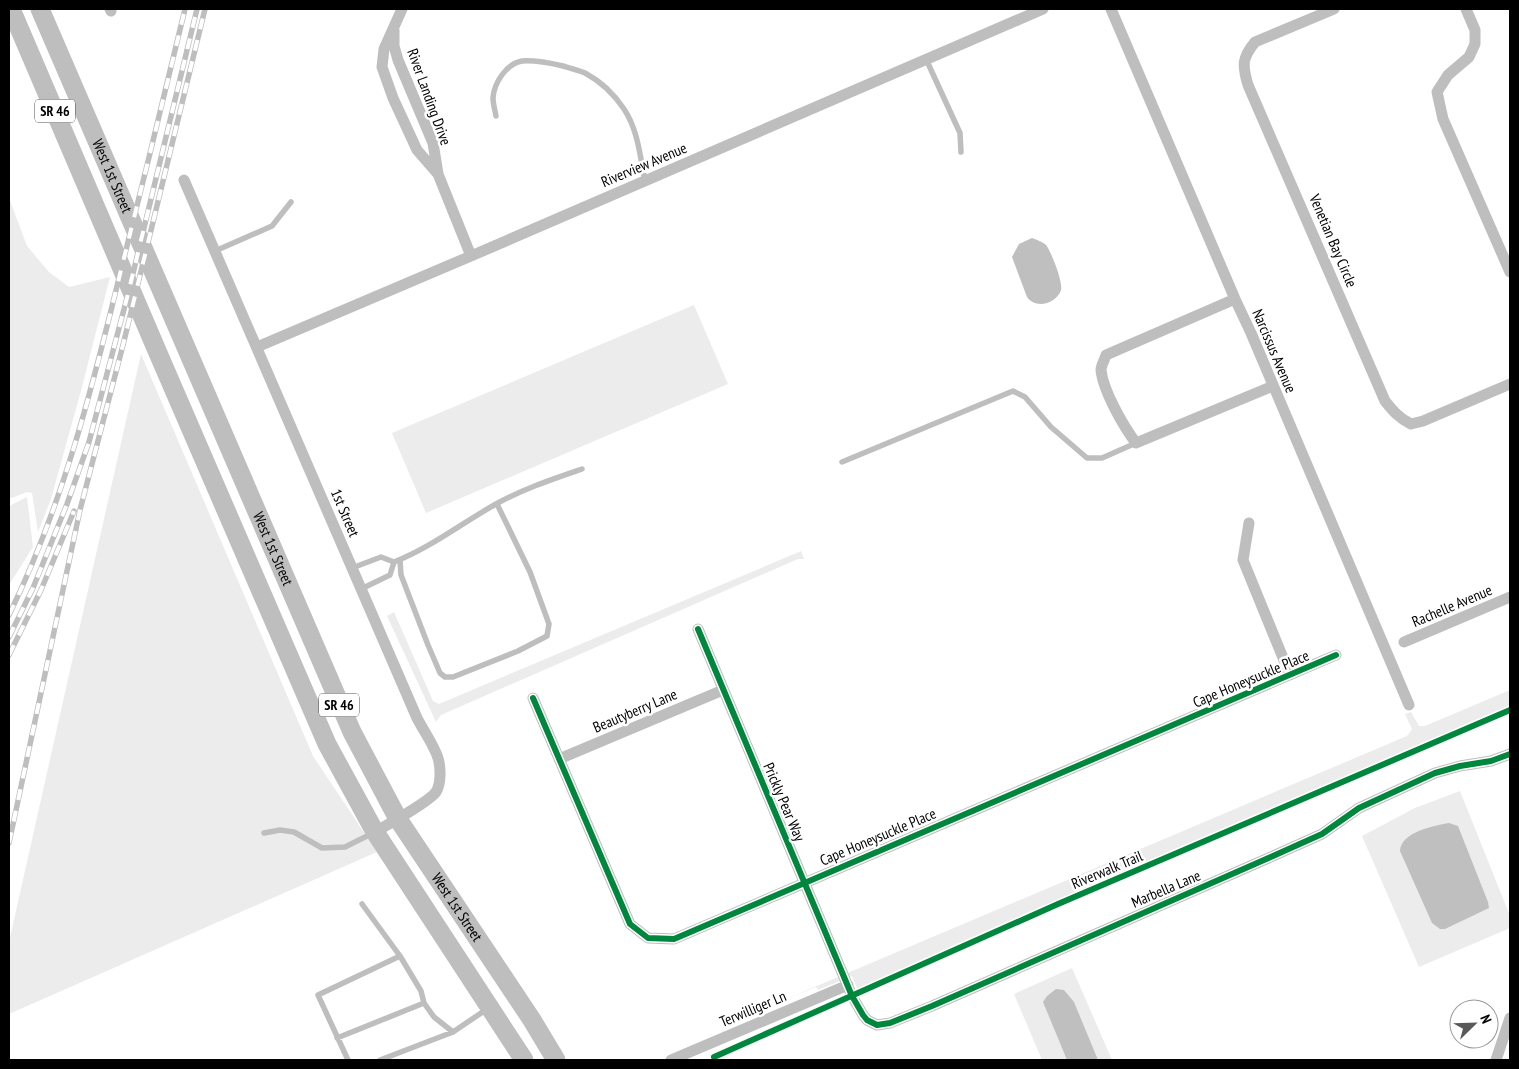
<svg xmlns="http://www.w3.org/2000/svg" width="1519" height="1069" viewBox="0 0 1519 1069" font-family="'PT Sans Narrow',sans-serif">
  <rect width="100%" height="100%" fill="#fff"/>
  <!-- green -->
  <path fill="#ececec" d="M9 198 27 246 49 272 69 287 110 277 82 387 51 499 38 532 32 493 27 492 9 499Z
    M694 305 728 384 426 513 392 433Z
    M141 354 313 756 377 852 9 1014V942Z
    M27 497 33 547 9 585V506Z
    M801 551 804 559H798L441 715 436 722 387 616 394 612 433 701 439 704Z
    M1510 690V713L859 993 852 976 818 990 816 987 772 1005 1407 736 1412 729 1405 714 1411 712 1419 726H1425Z
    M1460 791 1510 916V928L1419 967 1362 836 1415 808Z
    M1072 968 1112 1060H1042L1014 994Z"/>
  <!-- water -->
  <path fill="#bfbfbf" d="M1032 238C1037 240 1043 242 1046 245 1051 251 1063 282 1061 290 1057 303 1036 310 1027 297L1012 257 1019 244Z
    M1449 823 1458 826 1488 902 1489 908 1445 929H1440L1432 923 1400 851C1401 832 1433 826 1449 823Z
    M1056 989 1064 990 1074 1002 1098 1060H1067L1043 1002 1047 996Z"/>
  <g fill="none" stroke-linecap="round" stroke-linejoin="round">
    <!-- lane -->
    <path stroke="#bebebe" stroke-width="5.5" d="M926 59 960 133 961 152
      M496 116C495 110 493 104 493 98 494 83 506 64 522 61 535 60 550 63 563 66 570 68 578 70 585 73 600 81 614 94 624 109 638 130 640 156 645 181
      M215 251 272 226 291 202
      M842 462 1013 391 1025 397 1051 427 1087 458H1102L1136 443
      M400 560 401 575 428 645 440 673 445 677H453L518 651 547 636 549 624 530 572 497 504
      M394 562C430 548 462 523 496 504 523 489 553 479 582 469
      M352 568 381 557 394 562 390 575 361 589
      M264 833 280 830 294 832 322 848 345 847 373 833
      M362 904 400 956
      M337 1038 424 1003
      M348 1060 318 995 400 956 421 991 424 1003 434 1017 453 1032
      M380 1060 453 1032 487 1009"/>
    <!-- street -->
    <path stroke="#bebebe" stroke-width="11" d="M110 9 111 11
      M402 9 384 49 382 67 393 98 417 150 437 173
      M1111 9 1235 299 1251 333 1409 705
      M1334 9 1255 42C1242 58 1242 65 1248 85L1385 401C1393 411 1399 418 1411 424L1423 421 1510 384
      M1466 9 1475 30V44L1469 57 1448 75 1437 92 1443 119 1510 272
      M394 30V46L398 60 433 143 438 174 471 256
      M184 180 417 718C423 730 434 745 438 758 441 768 441 784 436 792 429 802 387 825 375 832
      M1235 299 1106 355C1105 359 1101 365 1101 370 1103 391 1124 427 1136 443L1273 386
      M257 347 471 256 1043 9
      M1249 523 1243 560 1290 675
      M698 629 852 996 863 1015 867 1020 877 1025 890 1023 932 1006 1273 856 1322 834 1359 808 1435 773 1460 766 1491 761 1510 754
      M1404 642 1510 597
      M533 698 630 924 648 938 674 939 1336 655
      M559 759 723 690
      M671 1060 848 985
      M1496 1060 1510 1018"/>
    <!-- primary -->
    <g stroke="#bebebe" stroke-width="19">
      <path d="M11 9 158 353 327 744 375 832 524 1060"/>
      <path id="s1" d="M40 9 352 732 398 819 532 1020 556 1060"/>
    </g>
    <defs>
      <path id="rail" d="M9 615C63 504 91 393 120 274 142 186 164 97 185 9
        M9 637 33 588 67 504 89 442 128 294 197 9
        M9 655 41 590 74 511
        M9 843 80 510 123 345 205 9"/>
    </defs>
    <!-- rail casing -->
    <use href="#rail" stroke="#bebebe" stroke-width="5.5"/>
    <!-- rail -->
    <use href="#rail" stroke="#fff" stroke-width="4" stroke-dasharray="11" stroke-linecap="butt"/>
    <defs>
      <path id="cycleway" d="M698 629 852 996 863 1015 867 1020 877 1025 890 1023 932 1006 1273 856 1322 834 1359 808 1435 773 1460 766 1491 761 1510 754
        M533 698 630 924 648 938 674 939 1336 655
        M714 1057 1058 904 1510 710"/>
    </defs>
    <!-- cycleway casing -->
    <use href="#cycleway" stroke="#fff" stroke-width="9"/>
    <!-- cycleway -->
    <use href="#cycleway" stroke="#00873e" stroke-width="6"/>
  </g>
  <g text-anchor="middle" stroke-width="5" stroke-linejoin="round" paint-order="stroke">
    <!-- shield labels -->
    <g fill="#fff" stroke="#4c4c4c" stroke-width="1">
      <rect x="35" y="99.5" width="40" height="23" rx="4"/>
      <rect x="319" y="693.5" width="40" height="23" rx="4"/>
    </g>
    <g font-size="14" font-weight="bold" fill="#000">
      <text x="55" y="116">SR 46</text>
      <text x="339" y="710">SR 46</text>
    </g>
    <!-- street labels -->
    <g font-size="15" fill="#000" stroke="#fff">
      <text transform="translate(429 97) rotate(70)" y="5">River Landing Drive</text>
      <text transform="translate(644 165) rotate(-23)" y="5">Riverview Avenue</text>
      <text dy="5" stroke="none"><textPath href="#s1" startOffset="182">West 1st Street</textPath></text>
      <text transform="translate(1333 241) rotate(67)" y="5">Venetian Bay Circle</text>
      <text transform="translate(1274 351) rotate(67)" y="5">Narcissus Avenue</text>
      <text transform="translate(345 513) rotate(67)" y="5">1st Street</text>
      <text dy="5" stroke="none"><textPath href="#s1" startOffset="588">West 1st Street</textPath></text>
      <text transform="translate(1452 606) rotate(-23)" y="5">Rachelle Avenue</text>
      <text transform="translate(1251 679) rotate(-23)" y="5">Cape Honeysuckle Place</text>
      <text transform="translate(635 711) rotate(-23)" y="5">Beautyberry Lane</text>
      <text transform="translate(784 802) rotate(67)" y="5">Prickly Pear Way</text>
      <text transform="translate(878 837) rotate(-23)" y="5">Cape Honeysuckle Place</text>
      <text transform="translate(1107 870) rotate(-23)" y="5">Riverwalk Trail</text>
      <text transform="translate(1166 889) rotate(-23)" y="5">Marbella Lane</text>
      <text dy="5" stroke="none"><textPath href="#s1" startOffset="992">West 1st Street</textPath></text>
      <text transform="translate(753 1009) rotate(-23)" y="5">Terwilliger Ln</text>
    </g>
  </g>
  <!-- border -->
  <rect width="1519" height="1069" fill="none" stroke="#000000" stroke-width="20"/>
  <!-- north arrow -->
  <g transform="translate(1474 1024) rotate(67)"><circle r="24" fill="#ffffff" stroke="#999999"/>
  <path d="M0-4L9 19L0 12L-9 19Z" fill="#595959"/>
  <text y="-8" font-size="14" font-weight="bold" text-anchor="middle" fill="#000000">N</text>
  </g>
</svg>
